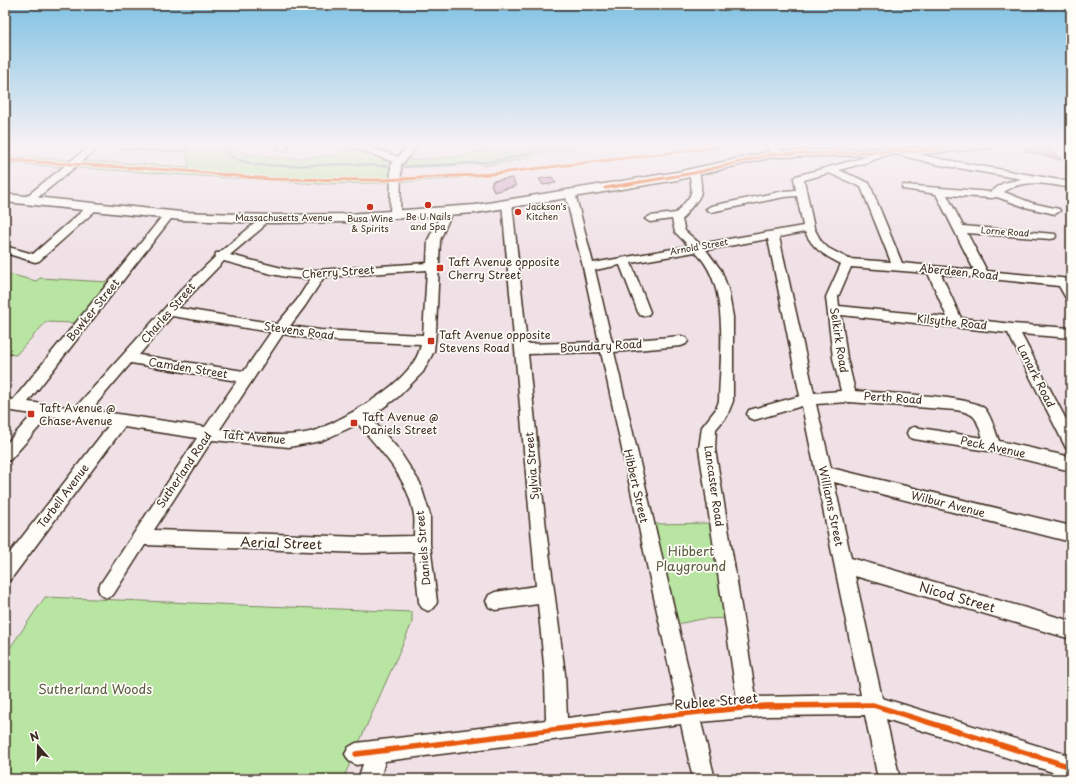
<svg xmlns="http://www.w3.org/2000/svg" width="1076" height="784" viewBox="0 0 1076 784" font-family="'Playpen Sans',sans-serif">
  <rect width="100%" height="100%" fill="#f0e1e7"/>
  <filter id="ink" filterUnits="userSpaceOnUse"><feTurbulence type="fractalNoise" baseFrequency=".025" numOctaves="2"/><feDisplacementMap in="SourceGraphic" scale="8" xChannelSelector="R" yChannelSelector="G"/><feConvolveMatrix kernelMatrix="1 2 1 2 8 2 1 2 1" color-interpolation-filters="sRGB"/></filter>
  <g filter="url(#ink)">
    <!-- green -->
    <path fill="#b9e5a3" stroke="#7a8860" d="M185 145H234C251 164 310 158 335 155L339 145H346L387 160 391 165 390 175 402 177 484 173 719 145H749L452 179 378 183 320 184 5 163V156L189 167Z
      M506 145H602L549 151 519 160 483 166 484 162 404 166 408 160 454 157Z
      M5 273 36 281 40 278 108 282 75 323 46 322 16 355 5 354Z
      M712 523 732 618 702 619 677 624 655 524Z
      M45 597 412 612V623L343 779H5V655Z"/>
    <g fill="none" stroke-linecap="round" stroke-linejoin="round">
      <!-- stream -->
      <path stroke="#689291" stroke-width="2" d="M221 145 233 158 256 165 287 166 350 164 387 166
        M404 167C455 165 505 165 553 145"/>
    </g>
    <!-- building -->
    <path fill="#d0a1c2" stroke="#3b2a1e" d="M1046 148 1062 160 1025 151V149Z
      M552 177 556 183 543 185 539 179Z
      M512 178 516 186 494 192 491 184 493 183 492 181Z"/>
    <g fill="none" stroke-linecap="round" stroke-linejoin="round">
      <defs>
        <path id="minor" d="M91 145H102L31 203H23L22 201 23 199Z
          M120 145H178L184 146 186 148 181 151 125 148Z
          M279 145H289L286 150 283 151 278 148Z
          M351 145H365L398 157 409 145H419L401 165 400 215 399 217H391L390 215 391 165 393 162 353 147Z
          M765 145H775L784 154 779 157 776 156Z
          M886 149 891 152 889 154 868 162 839 170 869 183 870 185 902 263 974 270 936 194 903 189 902 187 903 185 991 192 1003 183 1022 179 935 164 897 154 895 152 897 150 900 149 935 158 1071 182V188C1050 184 1022 178 1004 192L1032 203 1059 209 1060 211 1055 214 1025 207 997 197 992 198 947 195 963 226 1055 234 1056 236 1055 238 1051 239 967 233 987 271 1071 279V301L1067 300 1059 286 941 274 961 318 1012 324 1071 328V338L1021 334 1071 429V450L1066 448 1008 333 841 315 847 358 855 391C879 393 970 395 984 408 990 413 996 433 999 441L1071 457V471L994 452 914 439 909 437 907 433 909 429 914 427 983 438C976 419 978 414 956 410L849 402 816 404 831 468 1071 526V542L834 482 851 558 1071 621V639L855 576 882 698 1071 756V778L886 719 900 779H878L865 715 765 716 701 722 715 779H693L681 724 385 761 380 779H358L363 764 356 765 349 761 345 754 349 747 356 743 546 720 545 674 538 604 495 610 489 607 486 601 489 595 495 592 536 586 502 203 503 201H511L512 203 527 344 599 342 583 267 565 193 566 191 570 190 575 193 593 263 689 246 675 232 672 219 650 222 645 219 650 216 676 213C690 195 695 198 689 173L691 171H697L699 173C706 202 695 198 682 220L685 231 700 244 803 226 797 196 784 197 711 212 706 209 711 206 784 191 796 190 794 178 796 176 862 158ZM829 173 861 187 891 262 849 259 828 248 821 241 814 228 804 180ZM805 232C814 250 824 255 841 264L826 297 833 358 841 391 814 393 779 237ZM768 239 800 396 749 410 747 414 749 418 754 420 802 406 861 695 756 697 715 449 716 429 727 416 733 401V317L728 289 721 270 706 250ZM695 252C731 285 720 356 719 401L716 409 702 427 699 449 737 699 696 702 614 352 681 346 686 344 688 341 686 338 681 336 612 342 595 270 620 265 638 312 640 315 644 316 648 315 650 312 631 263ZM851 267 928 273 947 317 839 306 838 297ZM601 352 677 704 567 718 565 674 546 529 528 354Z
          M92 205 96 206 97 208 96 210 39 261 35 262 5 253V246L33 254 88 206Z
          M447 209 452 212 440 240 436 331 434 351 423 372 398 397 370 417 398 449 420 483 430 515V544L437 602 434 608 428 611 422 608 419 602 414 552 363 553 145 545 113 595 107 598 101 595 98 589 101 583 197 438 124 427 11 579 5 582V559L109 425 49 416 10 460 5 461V445L33 414 5 410V398L13 400 165 213H173L174 215 28 402 75 408 182 289 215 257 216 253H219L254 224 258 217H266L267 219 262 228 230 255 286 269 301 271 427 263 428 240 442 212ZM224 261C252 268 282 280 311 278L297 300 277 324 178 308ZM427 270 423 335 320 330 290 326 305 306 324 277ZM172 316 271 332 244 371 139 355ZM283 334 320 340 421 344C416 378 359 410 330 424 325 426 319 430 314 431 286 439 248 433 220 429ZM131 363 237 381 205 427 91 410ZM358 424C381 451 408 478 414 515 415 521 414 529 414 536L363 537 154 530 212 440 289 447 321 441Z"/>
        <path id="major" d="M951 145H997L991 148 920 154 773 157 677 180 475 213 347 222 272 223 181 220 5 202V194L181 212 272 215 347 214 475 205 677 172 773 151 920 148Z"/>
      </defs>
      <!-- minor casing -->
      <use href="#minor" stroke="#3b2a1e" stroke-width="3"/>
      <!-- major casing -->
      <use href="#major" stroke="#3b2a1e" stroke-width="3"/>
      <!-- minor -->
      <use href="#minor" fill="#fdfcf7" fill-rule="evenodd"/>
      <!-- major -->
      <use href="#major" fill="#fdfcf7" fill-rule="evenodd"/>
      <defs>
        <path id="cycleway-far1" d="M5 160 187 171 269 179 383 180 491 174 736 145
          M605 188 694 173 773 154 920 151 991 145"/>
        <path id="cycleway" d="M356 754 689 713 765 706 873 705 1071 767"/>
      </defs>
      <!-- cycleway-far1 casing -->
      <use href="#cycleway-far1" stroke="#fdfcf7" stroke-width="5"/>
      <!-- cycleway casing -->
      <use href="#cycleway" stroke="#fdfcf7" stroke-width="8"/>
      <!-- cycleway-far1 -->
      <use href="#cycleway-far1" stroke="#e8590c" stroke-width="3"/>
      <!-- cycleway -->
      <use href="#cycleway" stroke="#e8590c" stroke-width="5.5"/>
    </g>
  </g>
  <!-- sky -->
  <linearGradient id="sky" x2="0" y2="1"><stop stop-color="#81c2e4"/><stop offset="0.57" stop-color="#f8f2f4"/><stop offset="1" stop-color="#f8f2f4" stop-opacity="0"/></linearGradient>
  <rect width="1076" height="255" fill="url(#sky)"/>
  <!-- markers -->
  <g fill="#c8321e" stroke="#fdfcf7" stroke-width="1.5">
    <circle cx="428" cy="205" r="4"/>
    <circle cx="370" cy="207" r="4"/>
    <circle cx="518" cy="212" r="4"/>
    <rect x="436" y="264" width="8" height="8" rx="2"/>
    <rect x="427" y="337" width="8" height="8" rx="2"/>
    <rect x="27" y="410" width="8" height="8" rx="2"/>
    <rect x="350" y="419" width="8" height="8" rx="2"/>
  </g>
  <g text-anchor="middle" stroke-width="3.5" stroke-linejoin="round" paint-order="stroke">
    <!-- far-poi labels -->
    <g font-size="9" fill="#3b2a1e" stroke="#fdfcf7">
      <text x="526" y="210" text-anchor="start">Jackson's<tspan x="526" dy="10">Kitchen</tspan></text>
      <text x="428" y="220">Be U Nails<tspan x="428" dy="10">and Spa</tspan></text>
      <text x="370" y="222">Busa Wine<tspan x="370" dy="10">&amp; Spirits</tspan></text>
    </g>
    <!-- far-street labels -->
    <g font-size="9" fill="#3b2a1e" stroke="#fdfcf7">
      <text x="284" y="221">Massachusetts Avenue</text>
      <text transform="translate(1005 232) rotate(4)" y="3">Lorne Road</text>
      <text transform="translate(699 247) rotate(-10)" y="3">Arnold Street</text>
    </g>
    <!-- poi labels -->
    <g font-size="11" fill="#3b2a1e" stroke="#fdfcf7" text-anchor="start">
      <text x="448" y="266">Taft Avenue opposite<tspan x="448" dy="13">Cherry Street</tspan></text>
      <text x="439" y="339">Taft Avenue opposite<tspan x="439" dy="13">Stevens Road</tspan></text>
      <text x="39" y="412">Taft Avenue @<tspan x="39" dy="13">Chase Avenue</tspan></text>
      <text x="362" y="421">Taft Avenue @<tspan x="362" dy="13">Daniels Street</tspan></text>
    </g>
    <!-- street labels -->
    <g font-size="11" fill="#3b2a1e" stroke="#fdfcf7">
      <text transform="translate(338 272) rotate(-4)" y="4">Cherry Street</text>
      <text transform="translate(959 272) rotate(6)" y="4">Aberdeen Road</text>
      <text transform="translate(93 310) rotate(-51)" y="4">Bowker Street</text>
      <text transform="translate(168 313) rotate(-49)" y="4">Charles Street</text>
      <text transform="translate(952 322) rotate(6)" y="4">Kilsythe Road</text>
      <text transform="translate(299 331) rotate(8)" y="4">Stevens Road</text>
      <text transform="translate(839 340) rotate(81)" y="4">Selkirk Road</text>
      <text transform="translate(601 346) rotate(-3)" y="4">Boundary Road</text>
      <text transform="translate(188 368) rotate(9)" y="4">Camden Street</text>
      <text transform="translate(1036 376) rotate(63)" y="4">Lanark Road</text>
      <text transform="translate(893 398) rotate(4)" y="4">Perth Road</text>
      <text transform="translate(254 437) rotate(5)" y="4">Taft Avenue</text>
      <text transform="translate(993 447) rotate(12)" y="4">Peck Avenue</text>
      <text transform="translate(532 466) rotate(-95)" y="4">Sylvia Street</text>
      <text transform="translate(184 470) rotate(-56)" y="4">Sutherland Road</text>
      <text transform="translate(636 486) rotate(77)" y="4">Hibbert Street</text>
      <text transform="translate(714 486) rotate(82)" y="4">Lancaster Road</text>
      <text transform="translate(63 496) rotate(-53)" y="4">Tarbell Avenue</text>
      <text transform="translate(948 504) rotate(14)" y="4">Wilbur Avenue</text>
      <text transform="translate(831 506) rotate(78)" y="4">Williams Street</text>
      <text transform="translate(423 548) rotate(-95)" y="4">Daniels Street</text>
    </g>
    <!-- near-street labels -->
    <g font-size="13" fill="#3b2a1e" stroke="#fdfcf7">
      <text transform="translate(281 543) rotate(2)" y="5">Aerial Street</text>
      <text transform="translate(957 597) rotate(16)" y="5">Nicod Street</text>
      <text transform="translate(716 701) rotate(-5)" y="5">Rublee Street</text>
    </g>
    <!-- near-park labels -->
    <g font-size="13" fill="#5a593f" stroke="#fdfcf7">
      <text x="691" y="556">Hibbert<tspan x="691" dy="15">Playground</tspan></text>
      <text x="95" y="694">Sutherland Woods</text>
    </g>
  </g>
  <!-- margin -->
  <rect width="1076" height="784" fill="none" stroke="#fdfcf7" stroke-width="20"/>
  <rect x="10" y="10" width="1056" height="764" fill="none" stroke="#3b2a1e" stroke-width="1.5" filter="url(#ink)"/>
  <!-- north arrow -->
  <g transform="translate(38 746) rotate(340)" stroke="#fdfcf7" stroke-width="3" paint-order="stroke">
  <path d="M0-3L7 15L0 10L-7 15Z" fill="#3b2a1e"/>
  <text y="-6" font-size="11" font-weight="bold" text-anchor="middle" fill="#3b2a1e">N</text>
  </g>
</svg>
